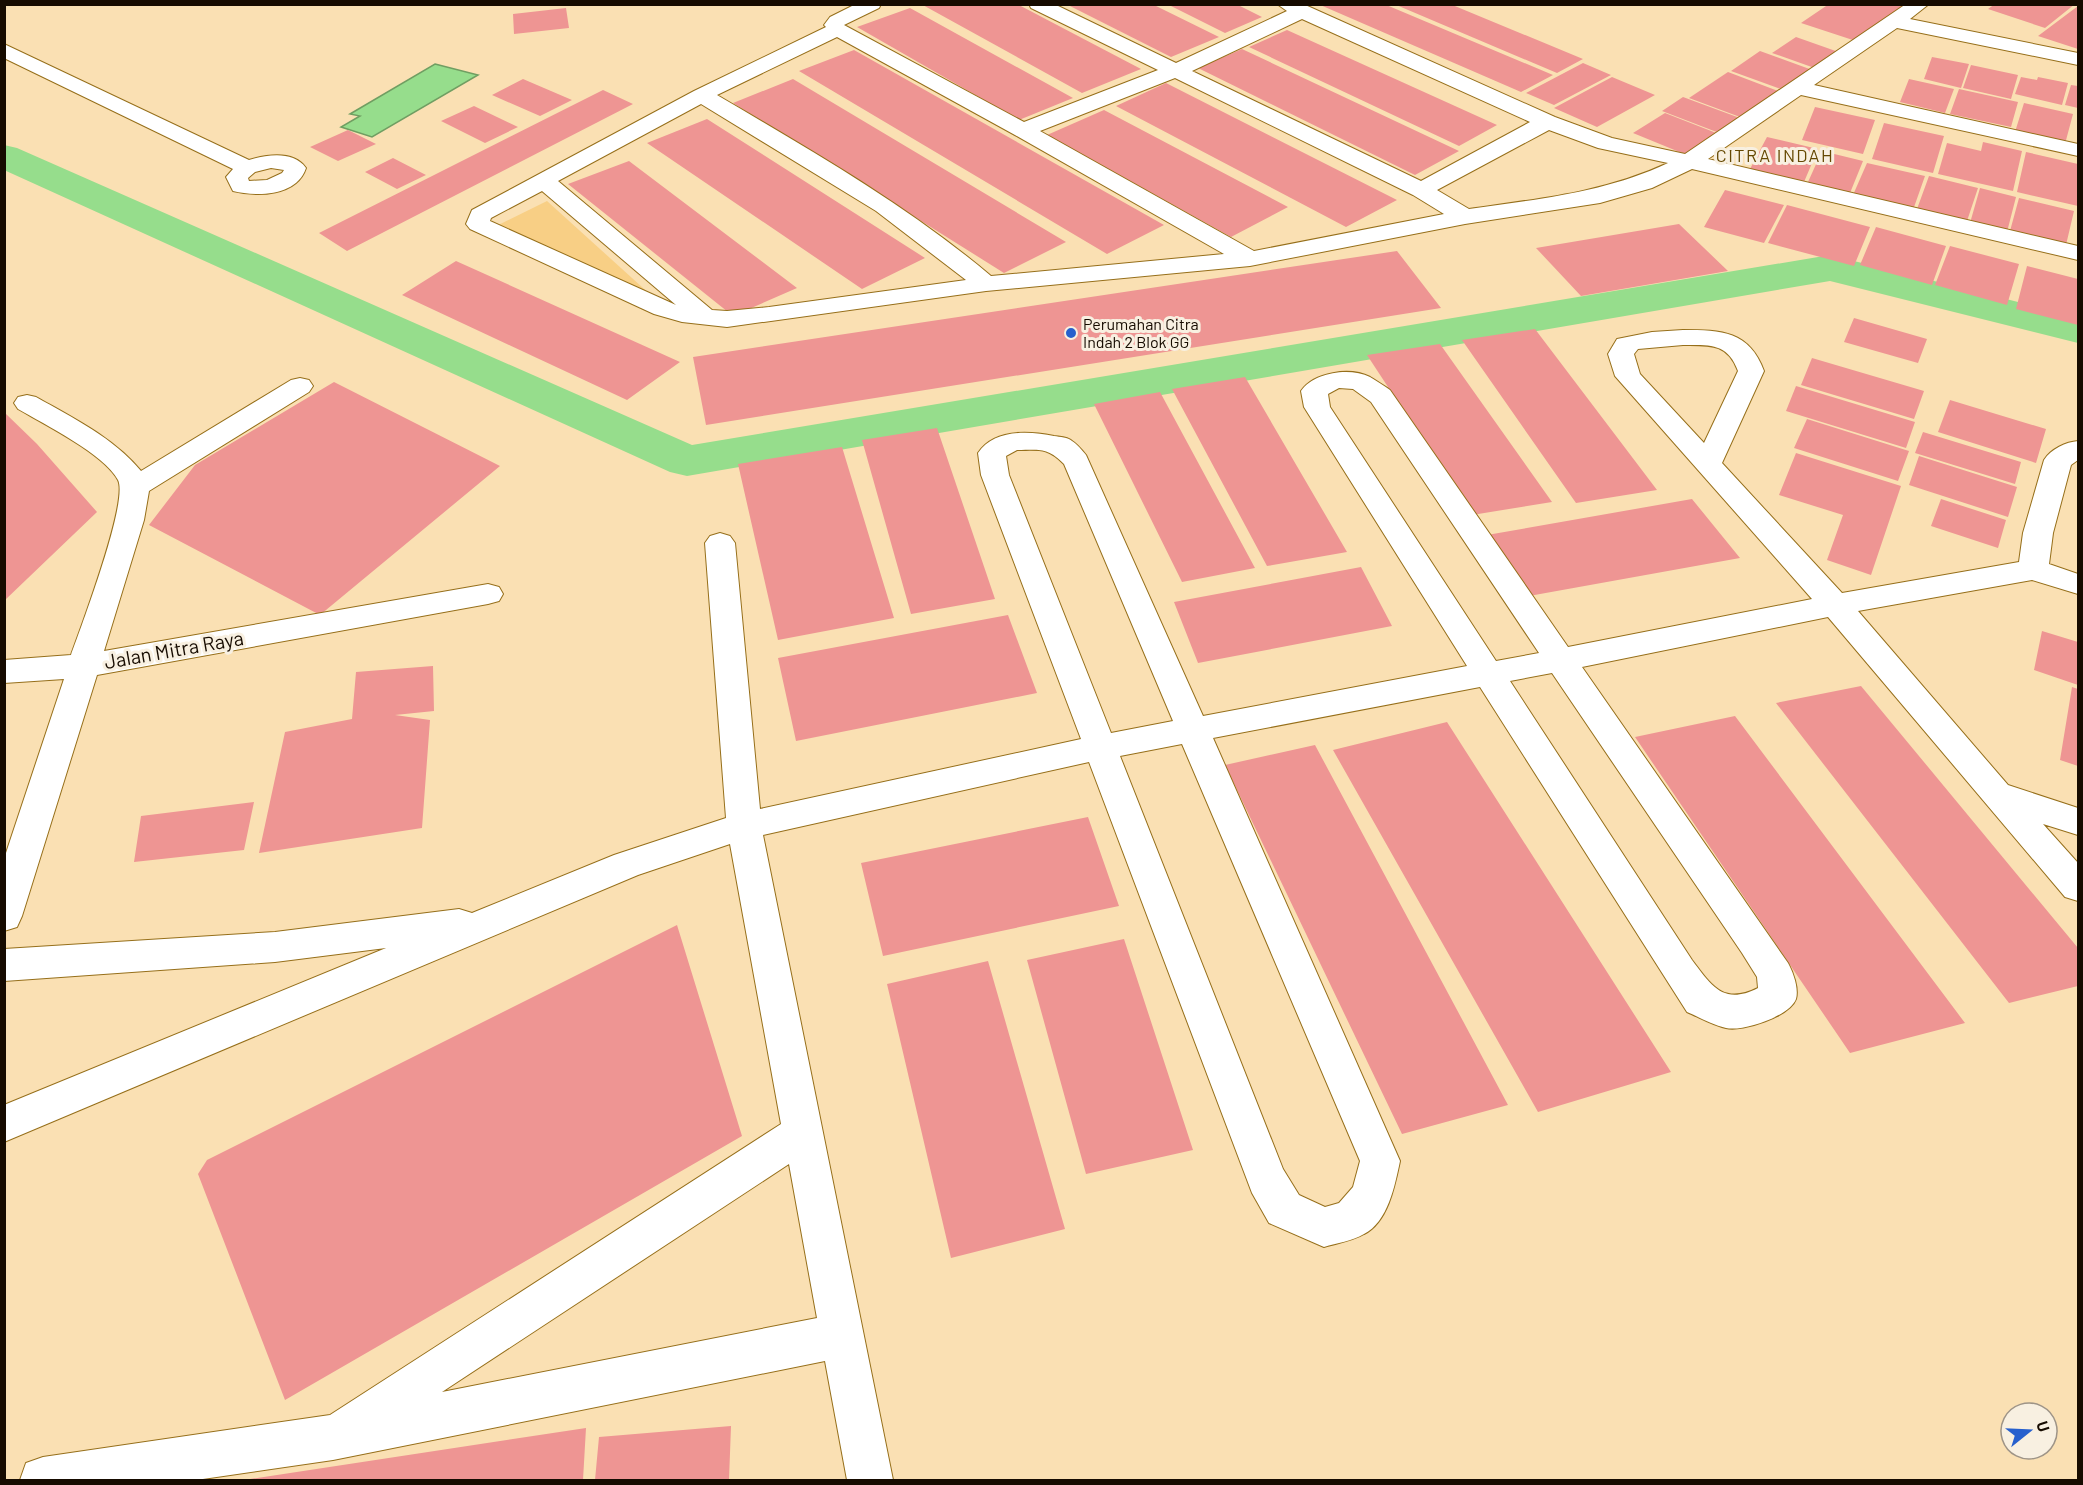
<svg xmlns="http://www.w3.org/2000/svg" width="2083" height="1485" viewBox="0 0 2083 1485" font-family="Barlow,sans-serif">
  <rect width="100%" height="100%" fill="#fae0b3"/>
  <!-- green -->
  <path fill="#f8cf85" d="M547 201 664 307 492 228Z"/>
  <!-- water -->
  <path fill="#96dd8c" stroke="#709e62" stroke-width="1.5" d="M435 64 478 75 372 137 341 127 360 116 350 114Z"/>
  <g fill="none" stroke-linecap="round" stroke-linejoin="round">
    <!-- canal -->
    <path fill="#96dd8c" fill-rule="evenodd" d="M4 145 17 148 692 445 1830 255 2078 317V343L1830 281 687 476 670 472 4 170Z"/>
  </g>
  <!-- building -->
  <path fill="#ee9593" d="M921 4H1017L1141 69 1082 93Z
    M1066 4H1152L1219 37 1171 57Z
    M1167 4H1236L1262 17 1225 33Z
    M1318 4H1384L1553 75 1521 92Z
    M1394 4H1450L1583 59 1557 73Z
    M1829 4H1922L1865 44 1801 23Z
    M1995 4H2075L2045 28 1988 9Z
    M2078 6V49L2038 36Z
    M566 8 569 28 514 34 513 14Z
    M910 8 1073 98 1019 120 857 27Z
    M1287 30 1497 125 1459 146 1249 47Z
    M1796 37 1847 55 1823 71 1772 53Z
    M1242 49 1459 151 1415 175 1198 68Z
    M854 50 1164 225 1107 254 799 71Z
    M1760 51 1815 71 1786 91 1731 71Z
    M1932 57 1969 64 1961 88 1924 79Z
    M1583 63 1611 75 1554 105 1526 93Z
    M1971 65 2018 75 2011 99 1963 88Z
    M1728 72 1786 94 1748 120 1689 98Z
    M1612 77 1655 95 1597 127 1554 108Z
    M2021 77 2037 80 2038 77 2068 83 2062 105 2015 94Z
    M523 79 572 100 540 116 492 95Z
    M793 79 1066 242 1004 273 733 103Z
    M1909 79 1954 89 1945 113 1900 102Z
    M1166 83 1397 200 1346 227 1116 106Z
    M2071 85 2078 86V108L2065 105Z
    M1959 89 2018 102 2011 127 1950 114Z
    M603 90 633 104 347 251 319 233Z
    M1683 97 1748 121 1727 136 1662 111Z
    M2024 103 2073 114 2065 144 2015 132Z
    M474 106 518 127 485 143 441 121Z
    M1815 107 1875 120 1863 154 1802 140Z
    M1104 110 1288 207 1231 237 1047 135Z
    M1665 113 1724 136 1694 158 1633 133Z
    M707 119 925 258 862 289 647 143Z
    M1884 123 1944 136 1933 173 1872 159Z
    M348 130 376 144 338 161 310 147Z
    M1767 137 1818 149 1804 182 1750 169Z
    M1983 142 2022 151 2013 191 1938 174 1947 143 1981 151Z
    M1822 151 1863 161 1850 193 1808 182Z
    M2026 152 2078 164V206L2017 192Z
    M393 158 426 175 397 189 365 172Z
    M629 161 797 288 733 316 568 184Z
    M1867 163 1925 176 1913 210 1853 195Z
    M1929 176 1978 188 1967 221 1917 209Z
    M1980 188 2016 197 2007 232 1970 223Z
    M1725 190 1784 205 1764 243 1704 227Z
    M2019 198 2074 211 2066 245 2010 231Z
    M1787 205 1870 227 1854 266 1768 243Z
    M1679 224 1728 271 1581 296 1536 248Z
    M1876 227 1946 246 1932 285 1860 265Z
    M1950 246 2019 264 2007 305 1935 285Z
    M1397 251 1441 308 706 425 693 357Z
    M456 261 680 362 627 400 402 295Z
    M2027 266 2078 279V325L2016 309Z
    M1854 318 1927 339 1918 363 1844 342Z
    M1535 329 1657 490 1576 503 1462 340Z
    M1440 344 1552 502 1472 515 1367 355Z
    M1812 358 1924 391 1914 419 1801 385Z
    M1245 377 1347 552 1267 566 1172 389Z
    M334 382 500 466 320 615 149 525 195 465Z
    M1796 386 1915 422 1906 448 1786 411Z
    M1160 392 1255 568 1182 582 1094 404Z
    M1950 400 2046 429 2036 463 1938 432Z
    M4 412 37 444 97 512 4 601Z
    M1807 419 1909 451 1898 481 1794 448Z
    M937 428 995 599 911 614 862 440Z
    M1923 432 2021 462 2015 484 1915 453Z
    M842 447 894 618 778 640 738 464Z
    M1796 453 1901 486 1871 575 1827 560 1843 515 1779 495Z
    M1919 456 2017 487 2008 517 1909 485Z
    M1692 499 1740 558 1529 596 1487 535Z
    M1941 499 2006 520 1998 548 1931 526Z
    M1361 567 1392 626 1198 663 1174 602Z
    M1008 615 1037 693 796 741 778 658Z
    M2042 631 2078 642V685L2034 670Z
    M433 666 434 711 395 715 430 720 422 828 259 853 285 732 352 719 356 672Z
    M1861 686 2078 948V986L2009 1003 1776 703Z
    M2072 687 2078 689V766L2060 760Z
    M1735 716 1965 1023 1850 1053 1635 737Z
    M1447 722 1671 1072 1538 1112 1333 750Z
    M1315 745 1508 1105 1402 1134 1225 765Z
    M254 802 244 850 134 862 141 816Z
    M1088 817 1119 906 883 956 861 863Z
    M677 925 742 1136 285 1400 198 1174 207 1160Z
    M1124 939 1193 1150 1086 1174 1027 960Z
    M988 961 1065 1229 951 1258 887 984Z
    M731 1426 729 1480H595L599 1437Z
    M586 1428 583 1480H250V1479Z"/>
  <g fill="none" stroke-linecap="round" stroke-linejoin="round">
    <defs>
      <path id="lane" d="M4 44 249 160C266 155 293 150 306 168 297 196 258 197 233 191L226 177 233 169 4 58ZM271 168 284 170 282 173 267 180 249 181 248 178 255 172Z"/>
      <path id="street" d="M856 4H881L879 8 844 25 1024 122 1158 70 1031 8 1029 4H1054L1176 63 1287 11 1277 4H1303L1555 117 1612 138 1685 154 1906 4H1929L1910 19 2078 53V65L1897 28 1814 85 2078 144V156L1801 95 1708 159 2078 246V260L1692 169 1652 188 1600 203 1465 224 1250 266 986 291 727 327 682 322 654 314 470 229 466 224 472 210 694 91 826 27 824 25 830 17ZM1302 19 1530 122 1421 181 1192 71ZM837 37 1015 135 1224 254 991 276C907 205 812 151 717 95ZM1175 78 1413 195 1444 214 1254 251 1040 131ZM701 104 876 211 966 280 769 307 727 311 712 310 558 181ZM1549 130 1598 148 1668 163C1604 193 1538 199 1469 209L1437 190ZM542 191 676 305 490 221 491 218Z
        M1683 330C1722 330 1749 331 1764 371L1722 463 1842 593 2019 562 2023 533 2044 460C2051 449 2066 442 2078 441V460L2071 465 2053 533 2049 564 2078 574V594L2032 580 1858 611 2008 785 2078 808V835L2043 824 2078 863V901L2065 897 1828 617 1582 667 1788 963C1793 972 1799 988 1796 999 1790 1016 1743 1032 1726 1028 1712 1025 1699 1017 1687 1012L1480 687 1213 738 1400 1161C1395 1185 1388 1222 1364 1234 1352 1241 1337 1243 1324 1247L1269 1223 1252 1193 1089 762 763 835 893 1480H847L825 1361 333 1460 196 1480H20L26 1463 43 1457 330 1415 781 1124 730 844 638 875 4 1142V1105L386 948 275 962 4 981V949L275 932 459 909 472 913 614 855 726 818 705 543 710 536 720 533 730 536 735 543 760 809 1081 739 981 475 978 453C994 429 1029 431 1054 436 1060 437 1068 437 1072 441 1077 444 1082 450 1086 455L1203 716 1467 666 1304 407 1301 391C1314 372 1350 367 1370 377 1377 381 1384 386 1390 390L1568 647 1812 599 1615 376 1608 354 1617 339 1652 332ZM1683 345C1710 345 1728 343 1738 371L1704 443 1640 374 1634 354 1638 349ZM1339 388 1353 389 1371 402 1539 653 1496 661 1330 407 1328 394ZM1017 450C1040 450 1047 447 1064 464L1173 721 1111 733 1009 475 1006 456ZM1552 673 1742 953 1757 977 1758 988C1723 1006 1711 985 1692 960L1510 681ZM1182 744 1360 1161 1353 1187 1339 1203 1325 1207 1299 1195 1283 1169 1120 756ZM789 1164 817 1318 442 1392Z
        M300 378 309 380 313 386 309 392 149 491 144 520 104 651 488 584 499 587 503 594 499 601 488 604 97 675 22 916 17 927 4 931V859L64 679 4 683V660L71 655C81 627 129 501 118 480 104 454 44 424 18 409L14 403 18 397 27 395 36 397C73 418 114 438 141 471L291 380Z"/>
    </defs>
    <!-- lane casing -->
    <use href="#lane" stroke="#966f1a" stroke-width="2"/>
    <!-- street casing -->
    <use href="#street" stroke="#966f1a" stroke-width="2"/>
    <!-- lane -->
    <use href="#lane" fill="#fff" fill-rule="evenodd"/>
    <!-- street -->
    <use href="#street" fill="#fff" fill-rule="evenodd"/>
  </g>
  <!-- markers -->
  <circle fill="#2760cd" stroke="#f8f0e1" stroke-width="2" cx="1071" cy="333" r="6"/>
  <g text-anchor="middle" stroke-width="6" stroke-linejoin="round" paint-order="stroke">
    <!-- far-poi labels -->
    <g font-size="16" fill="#160b00" stroke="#f8f0e1" text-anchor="start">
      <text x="1083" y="330">Perumahan Citra<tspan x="1083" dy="18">Indah 2 Blok GG</tspan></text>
    </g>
    <!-- far-neighbourhood labels -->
    <g font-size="18" letter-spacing="1.5" fill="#654802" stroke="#f8f0e1">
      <text x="1775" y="162">CITRA INDAH</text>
    </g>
    <!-- street labels -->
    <g font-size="20" fill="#160b00" stroke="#f8f0e1">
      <text transform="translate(174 650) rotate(-10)" y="7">Jalan Mitra Raya</text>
    </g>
  </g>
  <!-- border -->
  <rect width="2083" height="1485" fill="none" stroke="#160b00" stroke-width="12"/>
  <!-- north arrow -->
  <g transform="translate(2029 1431) rotate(72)"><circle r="28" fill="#f8f0e1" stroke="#9e9487" stroke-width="1.5"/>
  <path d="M0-4.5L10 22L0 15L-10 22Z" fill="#2760cd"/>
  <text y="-9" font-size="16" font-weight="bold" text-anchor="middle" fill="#160b00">U</text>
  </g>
</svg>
